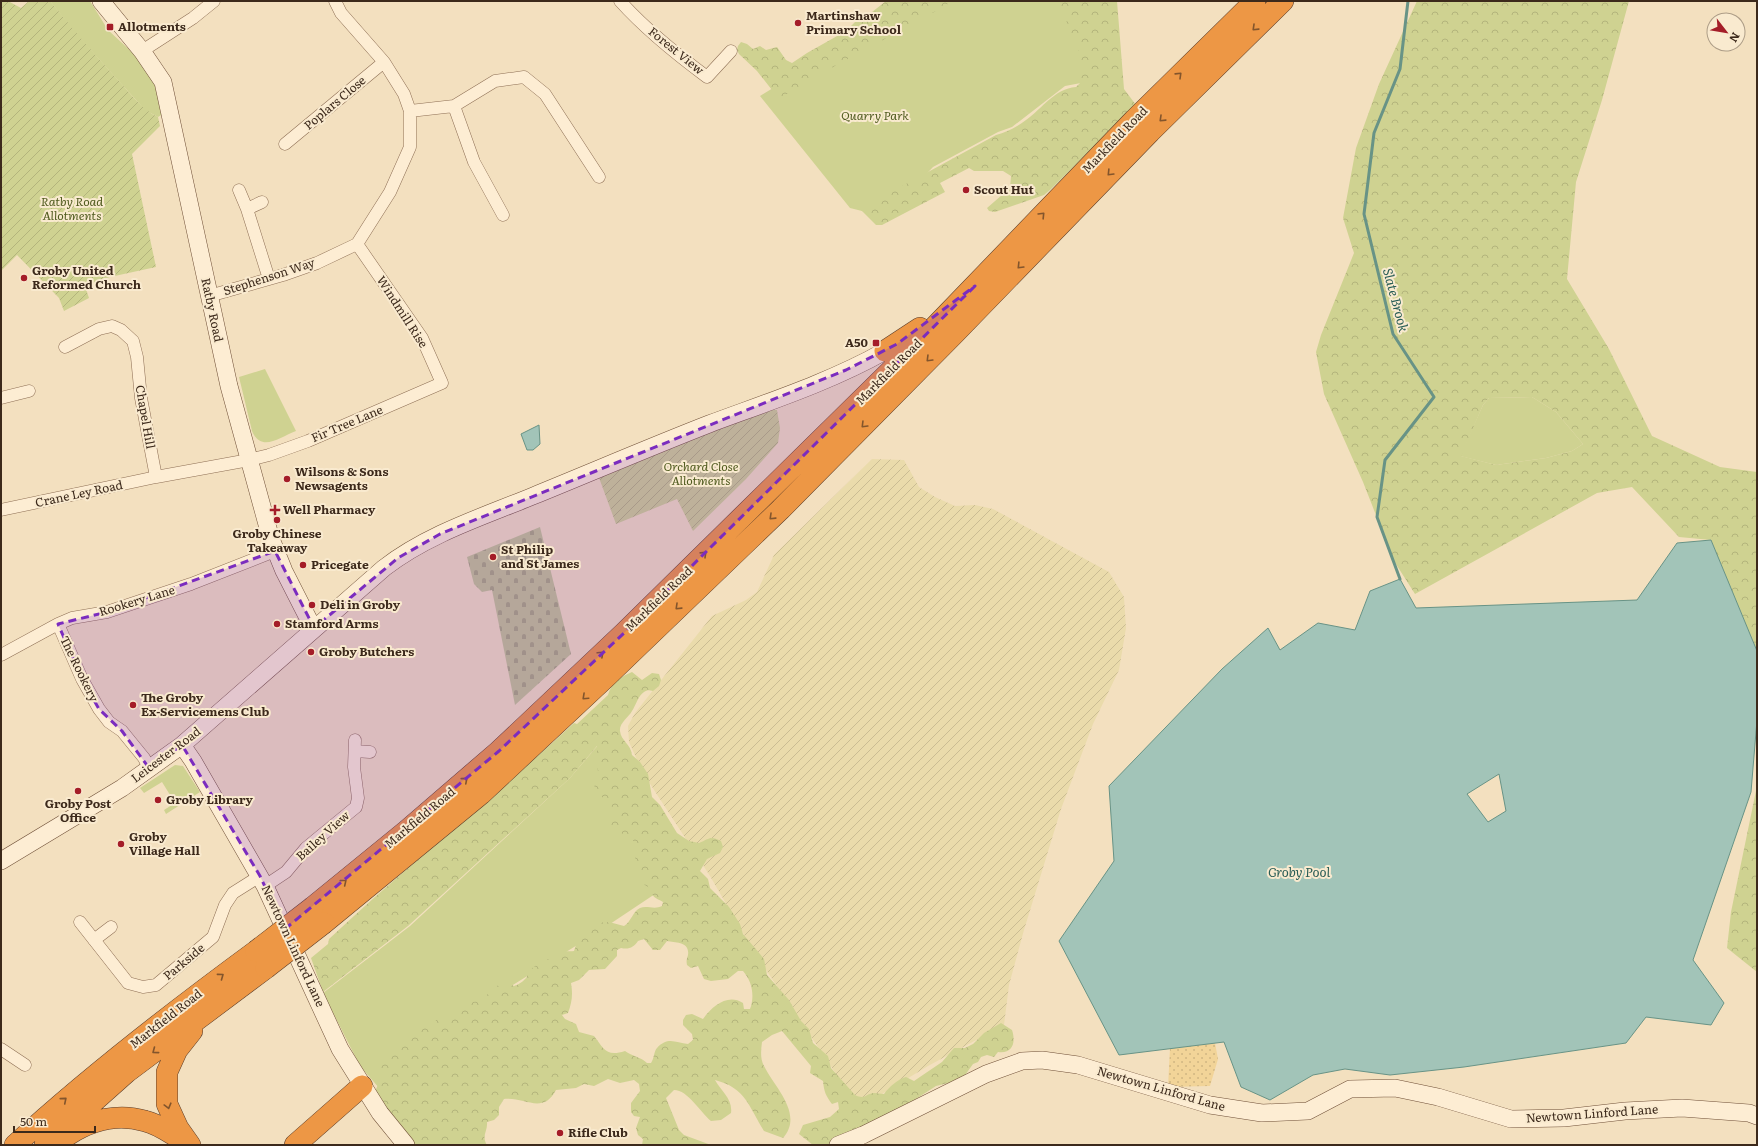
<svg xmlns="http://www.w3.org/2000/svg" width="1758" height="1146" viewBox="0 0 1758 1146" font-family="Literata,serif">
  <defs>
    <pattern id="farmland-furrows" width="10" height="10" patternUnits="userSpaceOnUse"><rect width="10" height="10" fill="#eadbab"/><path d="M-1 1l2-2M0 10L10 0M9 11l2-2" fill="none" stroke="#cabc93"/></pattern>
    <pattern id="forest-crowns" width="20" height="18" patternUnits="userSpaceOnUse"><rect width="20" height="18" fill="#cfd291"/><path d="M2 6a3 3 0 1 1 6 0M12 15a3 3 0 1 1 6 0" fill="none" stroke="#b3b47c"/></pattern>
    <pattern id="sand-dots" width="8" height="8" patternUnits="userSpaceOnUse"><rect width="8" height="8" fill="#f2d498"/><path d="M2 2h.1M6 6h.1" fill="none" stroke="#d0b682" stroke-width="1.8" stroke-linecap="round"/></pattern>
    <pattern id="cemetery-stones" width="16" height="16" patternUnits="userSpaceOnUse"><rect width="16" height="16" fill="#c4c692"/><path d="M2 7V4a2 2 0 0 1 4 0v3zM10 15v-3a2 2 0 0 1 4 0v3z" fill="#a9aa7d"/></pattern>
    <pattern id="garden-furrows" width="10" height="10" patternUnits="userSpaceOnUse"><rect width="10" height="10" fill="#cfd291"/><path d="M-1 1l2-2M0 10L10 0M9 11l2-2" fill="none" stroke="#b3b47c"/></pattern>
  </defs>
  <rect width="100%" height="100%" fill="#f3e0bf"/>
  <!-- farmland -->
  <path fill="url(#farmland-furrows)" d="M872 459 904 460 919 487 935 497 955 506 975 505 993 509 1109 572 1124 597 1126 628 1119 670 1093 724 1061 809 1024 930 1009 985 1004 1025 928 1066 859 1108 754 952 710 876 643 773 629 742 628 726 635 713 712 616 746 600 757 592 774 555Z"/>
  <!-- green -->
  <path fill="#cfd291" d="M50 1H90L108 30 135 55 155 85 163 114 158 117 145 110 78 36Z
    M915 1H1110L1081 83 1065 86 1012 127 998 132 933 167 903 199 870 213 850 208 760 96Z
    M265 369 296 431C280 437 261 453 252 431L239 377Z
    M1532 397 1556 412 1583 444 1572 451 1546 458 1496 465 1460 456 1483 405 1489 398Z
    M599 744 673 882 595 934 458 1019 380 1089 360 1066 323 993 410 926 570 778Z
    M175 765 183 766 200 792 166 814 164 810 175 803 162 782 144 793 140 788Z"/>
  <!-- forest -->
  <path fill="url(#forest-crowns)" fill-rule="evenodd" d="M886 1H953C896 35 835 63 779 99L757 71 739 54 737 50 738 46 741 42 747 44 753 49 760 46 766 50 777 47 786 60 792 63 807 53 846 31 858 19 867 16Z
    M1056 1H1117L1124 89 1136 105 1050 190 1044 195 995 212 989 211 987 208 1010 188 1011 176 1003 171H974L969 168 940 183 945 192 882 225H876L860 209 996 135C1007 132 1017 127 1026 120 1043 108 1054 89 1076 87L1081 82 1080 61 1078 48 1071 34 1065 17Z
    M1417 1H1629L1602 100 1576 182 1567 279 1609 349 1652 436 1720 467 1757 472V652L1711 540 1679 537 1632 487 1597 493 1415 594 1394 561 1363 482 1324 394 1316 352 1321 335 1354 253 1343 218 1356 148 1379 84ZM1532 397 1556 412 1583 444 1572 451 1546 458 1496 465 1461 456 1483 405 1489 398Z
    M632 672 642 680 652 673 659 674 661 680 659 686 653 691C649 690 647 690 644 692 638 696 636 705 632 711 629 717 619 723 620 731 621 741 631 744 632 755L640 762 648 774 652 797 660 805 677 833 689 841 699 843C709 839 710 835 721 841L723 847 720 853 707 859 700 871 708 879 710 888 729 907 740 924 743 934 760 954 764 959 767 975 789 1000 801 1021 809 1029 813 1043 828 1056 831 1068 855 1095C865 1100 865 1094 874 1093 877 1093 881 1094 884 1094 889 1087 898 1079 906 1077L914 1081 942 1062 954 1048H965L973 1044 984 1033 1001 1023 1012 1030C1016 1042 1013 1054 998 1052L994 1057 987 1055 981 1057 978 1062 973 1064 963 1078 953 1084 948 1083 936 1086 905 1106 827 1145H813L799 1134 803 1125 830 1117 839 1109 838 1102 832 1104C826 1096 824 1092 823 1081L810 1073 811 1066 782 1031 772 1035 762 1042C761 1050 760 1059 764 1066 775 1088 804 1114 783 1138L764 1131C749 1107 746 1088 715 1080 721 1091 733 1099 731 1113L721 1120 711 1121C700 1112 688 1090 674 1090L666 1098 679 1130 684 1135 711 1145H642L643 1139 638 1135 636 1128 640 1117 634 1116 631 1112V1103L640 1091 639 1084 634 1080 620 1083 608 1079 594 1086 584 1084 576 1088 556 1090C543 1115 525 1097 504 1099L499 1107V1115L494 1120 487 1122C488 1131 481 1136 487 1145H403L374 1094 379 1082V1070L383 1062 403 1042 410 1040 418 1026 432 1024 443 1014H451L462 1003C484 1003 485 995 501 983H508L514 986C517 985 523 982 525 979 527 978 527 975 528 973 533 966 544 959 553 958 560 949 563 952 574 951L577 942 594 923 609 922 624 926C631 922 633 911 640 908 647 905 654 910 662 906L663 902C656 898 651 897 650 888L641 883 639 877C642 867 635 862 634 853 633 848 635 845 633 840 624 836 619 830 611 827 605 815 614 812 611 801L595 794 594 779 598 770 592 759 597 755V746L570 778 408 926 323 992 311 958 328 944 329 939C408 865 494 797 574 723L577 724 608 695C611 683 622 676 632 672ZM644 939 653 950H660L667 941C675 943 690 941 688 955 687 959 686 960 687 965L691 968 698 966 704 979 711 981 728 979 738 971H743C752 981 755 996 750 1009H744L743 1003C728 993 712 1006 703 1019L692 1014 686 1015 683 1020V1025L692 1034 693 1040 688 1044C676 1043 668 1036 657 1048 654 1051 654 1059 651 1063H647C641 1057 632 1056 625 1051 606 1057 604 1049 594 1036L579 1032 576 1024 565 1019 562 1015 568 1013C572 1002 573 995 571 983L579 980 589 970 605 969 617 956V950L621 948C629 950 634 947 638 941Z
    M1757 786V972L1727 948 1731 912Z"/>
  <!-- sand -->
  <path fill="url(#sand-dots)" d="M1215 1043 1218 1059 1210 1086 1168 1087 1170 1048Z"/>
  <!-- cemetery -->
  <path fill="url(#cemetery-stones)" d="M540 527 571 654 515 705 492 590 482 592 474 584 467 557Z"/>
  <!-- garden -->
  <path fill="url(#garden-furrows)" d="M1 1H8L21 8 29 1H50C72 28 94 54 118 80 130 93 142 110 158 117L160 126 132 154 156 267 110 277 85 286 89 298 64 311 59 298 17 255 1 271Z
    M768 410H777L780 428 778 443 746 479 693 531 677 499 616 524 598 475Z"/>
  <!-- water -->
  <path fill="#a2c4b8" stroke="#689386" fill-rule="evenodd" d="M539 425 540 444 533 450H527L521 434Z
    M1711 540 1757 651V720L1751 792 1693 960 1724 1003 1711 1025 1646 1017 1626 1043 1464 1067 1390 1075 1345 1069 1313 1075 1270 1100 1241 1087 1224 1042 1119 1055 1059 941 1114 861 1109 786 1222 669 1268 628 1280 650 1318 623 1355 630 1370 591 1400 579 1416 608 1637 600 1677 543ZM1499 774 1506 811 1488 822 1467 794Z"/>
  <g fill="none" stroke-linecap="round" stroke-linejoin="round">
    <!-- stream -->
    <path stroke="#689386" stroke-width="3" d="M1400 579 1377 517 1385 460 1434 397 1393 334 1364 214 1374 133 1400 69 1408 1"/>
    <defs>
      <path id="street" d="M620 1C646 30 676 54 707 77L731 51
        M142 51 193 18 214 1
        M454 106 474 162 503 215
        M410 111 454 106 495 81 524 77 545 94 599 177
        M285 144 384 62
        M239 190 247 209 269 279
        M247 209 262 202
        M209 296 283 275 317 263 357 244 390 192 410 147V111L404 94 384 62 341 13 335 1
        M65 347 99 329 112 326 121 330 133 341 137 357 141 398 156 477 249 460 269 455 308 441 442 383 422 338 357 244
        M1 398 29 391
        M1 510 156 477
        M58 624 82 679 99 709 109 722 122 731 144 758 149 768
        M1 655 58 624 72 618 107 612 191 584 275 551
        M355 751 370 752
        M265 886 286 872 306 848 356 807 358 798 354 767 355 740
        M80 922 128 983 143 987 156 985 213 937 225 905 233 893 260 876
        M94 940 111 927
        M1 1049 25 1065"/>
      <path id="secondary" d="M101 1 142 51 163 82 229 386 271 539 284 571 310 622 315 627
        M182 745 193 761 265 886 340 1049 380 1113 406 1145
        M1 861 122 788 182 745 384 568C428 534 482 517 533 496 592 472 650 447 709 424 768 402 830 382 885 351
        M838 1145 863 1135 986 1074 1022 1061 1042 1060 1078 1065 1210 1105 1262 1113 1308 1111 1350 1089 1395 1088 1438 1097 1511 1119 1564 1118 1625 1111 1682 1108 1749 1113 1757 1116"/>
      <path id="highway" d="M885 351 920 328
        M313 907 405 832 499 751 624 633 923 339 1134 120 1255 1
        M324 923 481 794 604 679 781 509 955 333 1150 132 1283 1
        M68 1135C91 1120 118 1113 145 1121 159 1124 173 1135 186 1142
        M15 1145C91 1075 173 1012 256 951
        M45 1145 127 1072 266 968
        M190 1145 178 1128 167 1104V1072L177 1050 192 1031
        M295 1145 362 1086"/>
    </defs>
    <!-- street casing -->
    <use href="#street" stroke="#8e6f55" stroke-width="13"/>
    <!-- secondary casing -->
    <use href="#secondary" stroke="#705038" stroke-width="18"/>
    <!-- highway casing -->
    <use href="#highway" stroke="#5b3d2a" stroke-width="22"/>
    <!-- street -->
    <use href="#street" stroke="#fdedd3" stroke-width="12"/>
    <!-- secondary -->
    <use href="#secondary" stroke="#fdedd3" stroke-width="17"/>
    <!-- highway -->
    <use href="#highway" stroke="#ed9745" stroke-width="21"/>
    <defs>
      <path id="highway-bridge" d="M256 951 313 907
        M266 968 324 923"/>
    </defs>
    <!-- highway-bridge casing -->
    <use href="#highway-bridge" stroke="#5b3d2a" stroke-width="22" stroke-linecap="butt"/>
    <!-- highway-bridge -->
    <use href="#highway-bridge" stroke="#ed9745" stroke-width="21"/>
  </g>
  <!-- one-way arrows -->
  <defs><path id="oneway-chevron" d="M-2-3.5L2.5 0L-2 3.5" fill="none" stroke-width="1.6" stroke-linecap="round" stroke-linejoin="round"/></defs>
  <g stroke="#83552c">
    <use href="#oneway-chevron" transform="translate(1255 28) rotate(136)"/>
    <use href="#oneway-chevron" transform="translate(1179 75) rotate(-44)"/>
    <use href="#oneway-chevron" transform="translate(1162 119) rotate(136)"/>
    <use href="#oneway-chevron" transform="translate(1110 173) rotate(134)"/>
    <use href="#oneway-chevron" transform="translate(1042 215) rotate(-46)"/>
    <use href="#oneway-chevron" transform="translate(1020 266) rotate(134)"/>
    <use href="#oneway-chevron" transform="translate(929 359) rotate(135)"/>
    <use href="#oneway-chevron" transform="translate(864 425) rotate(135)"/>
    <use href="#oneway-chevron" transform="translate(772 517) rotate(136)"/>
    <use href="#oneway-chevron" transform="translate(704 554) rotate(-44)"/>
    <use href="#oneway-chevron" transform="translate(678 607) rotate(136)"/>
    <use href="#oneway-chevron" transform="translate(601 654) rotate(-43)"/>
    <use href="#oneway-chevron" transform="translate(585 697) rotate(137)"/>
    <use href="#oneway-chevron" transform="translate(465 780) rotate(-41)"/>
    <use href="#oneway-chevron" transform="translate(344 882) rotate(-39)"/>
    <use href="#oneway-chevron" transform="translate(221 976) rotate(-36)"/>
    <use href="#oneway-chevron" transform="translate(155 1051) rotate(143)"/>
    <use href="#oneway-chevron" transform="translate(64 1100) rotate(-40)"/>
    <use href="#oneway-chevron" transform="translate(168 1106) rotate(75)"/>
  </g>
  <!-- marked area -->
  <path fill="#7b2cbf" fill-opacity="0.2" stroke="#7b2cbf" stroke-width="3" stroke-dasharray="8 5" stroke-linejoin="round" d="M975 286 624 633 499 751 285 929 260 876 182 745 149 768 122 731 99 709 82 679 58 624 107 612 275 551 314 628 398 558 440 534 846 370 897 344Z"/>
  <!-- markers -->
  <g fill="#a41d28" stroke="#f9eacf" stroke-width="1.5">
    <circle cx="798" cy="23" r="4"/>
    <rect x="106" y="23" width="8" height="8" rx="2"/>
    <circle cx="966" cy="190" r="4"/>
    <circle cx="24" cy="278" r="4"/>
    <rect x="872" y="339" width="8" height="8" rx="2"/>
    <circle cx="287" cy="479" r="4"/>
    <path d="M273 504h4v4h4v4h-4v4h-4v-4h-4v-4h4z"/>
    <circle cx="277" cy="520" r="4"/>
    <circle cx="493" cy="557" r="4"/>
    <circle cx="303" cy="565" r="4"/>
    <circle cx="312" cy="605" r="4"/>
    <circle cx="277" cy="624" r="4"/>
    <circle cx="311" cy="652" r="4"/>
    <circle cx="133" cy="705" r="4"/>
    <circle cx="78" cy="791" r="4"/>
    <circle cx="158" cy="800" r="4"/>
    <circle cx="121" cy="844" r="4"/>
    <circle cx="560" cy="1133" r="4"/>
  </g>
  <g text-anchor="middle" stroke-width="4" stroke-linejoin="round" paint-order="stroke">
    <!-- poi labels -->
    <g font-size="12" font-weight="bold" fill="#3c291b" stroke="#f9eacf" text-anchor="start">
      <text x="806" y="20">Martinshaw<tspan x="806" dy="14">Primary School</tspan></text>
      <text x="118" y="31">Allotments</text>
      <text x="974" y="194">Scout Hut</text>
      <text x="32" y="275">Groby United<tspan x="32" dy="14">Reformed Church</tspan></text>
      <text x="868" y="347" text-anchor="end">A50</text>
      <text x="295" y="476">Wilsons &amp; Sons<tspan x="295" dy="14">Newsagents</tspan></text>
      <text x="283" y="514">Well Pharmacy</text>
      <text x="277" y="538" text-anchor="middle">Groby Chinese<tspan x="277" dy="14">Takeaway</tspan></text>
      <text x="501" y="554">St Philip<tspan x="501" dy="14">and St James</tspan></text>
      <text x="311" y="569">Pricegate</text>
      <text x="320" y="609">Deli in Groby</text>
      <text x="285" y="628">Stamford Arms</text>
      <text x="319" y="656">Groby Butchers</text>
      <text x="141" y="702">The Groby<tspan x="141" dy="14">Ex-Servicemens Club</tspan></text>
      <text x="166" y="804">Groby Library</text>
      <text x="78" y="808" text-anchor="middle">Groby Post<tspan x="78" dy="14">Office</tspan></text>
      <text x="129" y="841">Groby<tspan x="129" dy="14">Village Hall</tspan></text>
      <text x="568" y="1137">Rifle Club</text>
    </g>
    <!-- street labels -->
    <g font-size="12" fill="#3c291b" stroke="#f9eacf">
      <text transform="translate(676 51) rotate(39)" y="4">Forest View</text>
      <text transform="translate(335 103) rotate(-40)" y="4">Poplars Close</text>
      <text transform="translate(1115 140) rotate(-46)" y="4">Markfield Road</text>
      <text transform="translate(269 277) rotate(-18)" y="4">Stephenson Way</text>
      <text transform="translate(212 310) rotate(78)" y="4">Ratby Road</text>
      <text transform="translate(402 312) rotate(57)" y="4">Windmill Rise</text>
      <text transform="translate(889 372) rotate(-45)" y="4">Markfield Road</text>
      <text transform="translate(145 417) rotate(80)" y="4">Chapel Hill</text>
      <text transform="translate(347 424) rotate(-23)" y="4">Fir Tree Lane</text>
      <text transform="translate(79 494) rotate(-12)" y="4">Crane Ley Road</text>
      <text transform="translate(659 599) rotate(-44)" y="4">Markfield Road</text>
      <text transform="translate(137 601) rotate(-17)" y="4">Rookery Lane</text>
      <text transform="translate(79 669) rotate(64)" y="4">The Rookery</text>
      <text transform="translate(166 755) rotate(-37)" y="4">Leicester Road</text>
      <text transform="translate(420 818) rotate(-40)" y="4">Markfield Road</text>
      <text transform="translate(323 836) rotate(-42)" y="4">Bailey View</text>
      <text transform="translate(293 946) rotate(65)" y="4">Newtown Linford Lane</text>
      <text transform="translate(184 962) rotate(-40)" y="4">Parkside</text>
      <text transform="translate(166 1019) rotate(-38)" y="4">Markfield Road</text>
      <text transform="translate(1161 1089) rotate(16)" y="4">Newtown Linford Lane</text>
      <text transform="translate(1592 1114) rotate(-4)" y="4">Newtown Linford Lane</text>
    </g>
    <!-- park labels -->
    <g font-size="12" font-style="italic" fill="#505b1f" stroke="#f9eacf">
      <text x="875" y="120">Quarry Park</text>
      <text x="72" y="206">Ratby Road<tspan x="72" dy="14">Allotments</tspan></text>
      <text x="701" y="471">Orchard Close<tspan x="701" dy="14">Allotments</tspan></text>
    </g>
    <!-- water labels -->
    <g font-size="13" font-style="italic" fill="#295d56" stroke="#f9eacf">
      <text transform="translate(1396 300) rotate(75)" y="5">Slate Brook</text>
      <text x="1299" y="877">Groby Pool</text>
    </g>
  </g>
  <!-- border -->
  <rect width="1758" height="1146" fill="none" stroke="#3c291b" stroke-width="4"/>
  <!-- north arrow -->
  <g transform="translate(1726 32) rotate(121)"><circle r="19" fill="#f9eacf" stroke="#ad9d87"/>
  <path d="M0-3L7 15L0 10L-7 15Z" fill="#a41d28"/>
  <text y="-6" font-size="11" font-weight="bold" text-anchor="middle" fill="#3c291b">N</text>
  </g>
  <!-- scale -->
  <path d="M14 1126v6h81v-6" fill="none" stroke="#3c291b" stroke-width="2"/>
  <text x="20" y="1126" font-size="12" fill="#3c291b" stroke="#f9eacf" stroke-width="3" paint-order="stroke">50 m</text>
</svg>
